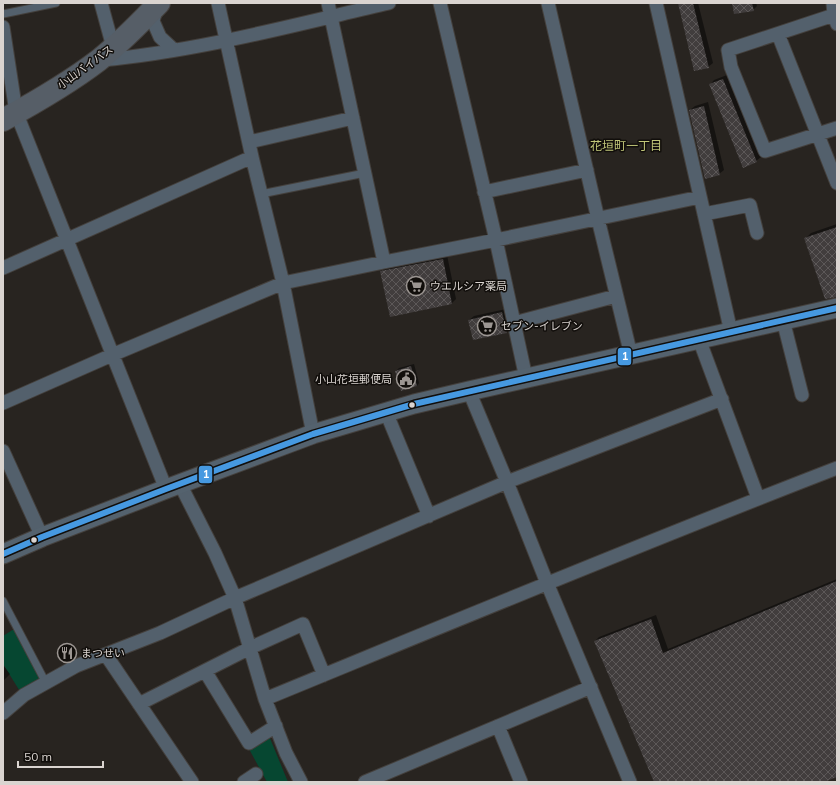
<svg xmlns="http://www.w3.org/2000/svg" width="840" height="785" viewBox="0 0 840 785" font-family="Mulish,'Noto Sans JP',sans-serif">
  <defs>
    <pattern id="building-cross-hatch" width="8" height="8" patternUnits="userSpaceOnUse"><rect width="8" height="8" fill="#413d3d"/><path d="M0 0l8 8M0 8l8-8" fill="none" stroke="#5c5858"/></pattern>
  </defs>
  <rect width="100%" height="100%" fill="#282420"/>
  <!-- park -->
  <path fill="#064731" d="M14 629 42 681 21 693 3 664V636Z
    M269 736 288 782H267L249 749Z"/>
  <!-- shadow -->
  <path fill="#0007" d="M679 3H698L713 63 708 67Z
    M733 3H756L757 6 753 10Z
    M727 75 761 157 756 161 710 85 714 80Z
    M708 102 724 170 719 174 690 110 695 106Z
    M837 224V296L806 238 811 233Z
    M447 255 456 299 452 303 390 316 381 271 386 267Z
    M506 309 510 328 506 332 469 320 474 316Z
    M414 364 419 383 417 386 396 371 399 368Z
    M837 579V776L821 782H655L595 641 599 637 656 615 668 649Z
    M3 665 10 674 3 681Z"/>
  <!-- building -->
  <path fill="url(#building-cross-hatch)" d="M678 3H693L709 68 694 71Z
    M732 3H752L754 11 734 14Z
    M723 79 757 162 743 168 709 84Z
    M704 106 720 175 705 179 689 110Z
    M837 227V297L825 299 804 238Z
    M443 259 452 304 390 317 380 271Z
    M502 312 507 333 473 340 468 320Z
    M411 366 417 386 401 391 395 371Z
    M837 581V777L824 782H654L594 641 651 619 663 653Z"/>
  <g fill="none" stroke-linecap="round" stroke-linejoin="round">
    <defs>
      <path id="service" d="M3 14 56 3
        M261 194 365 173
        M3 601 46 683"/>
      <path id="minor" d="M101 3 113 47
        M218 3 252 157 283 283 313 434
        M328 3 384 262
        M440 3 496 240 526 378
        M548 3 598 219 631 355
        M656 3 731 332
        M833 3 834 15 837 24
        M157 6 153 21 160 37 174 50
        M834 15 728 50 731 67 765 151 837 128
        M3 27 16 112 166 489
        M778 34 837 183
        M101 60C198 51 294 25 389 3
        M249 142 353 118
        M484 192 587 170
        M704 214 750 205 757 233
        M3 268 252 157
        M783 320 802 395
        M514 323 616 296
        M699 339 758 498
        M469 391 507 482 547 583 630 782
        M3 403 112 355 283 283 384 262 496 240 700 197
        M386 412 429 516
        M3 451 42 537
        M180 484 215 553 235 598 265 699 286 753 301 782
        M106 655 192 782
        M205 671 249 743 276 726
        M265 699C455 621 645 542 837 468
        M139 704 250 648 303 624 324 675
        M3 713 24 695 76 666 160 633 235 598 507 482 722 399
        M498 726 521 782
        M244 782 256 774
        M365 782 591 687"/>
      <path id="secondary" d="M3 554 42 537 166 489 313 434 414 404 469 391 837 308"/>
      <path id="trunk" d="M3 120C36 102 69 83 99 60 120 43 140 23 159 3"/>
    </defs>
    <!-- service casing -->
    <use href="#service" stroke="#44403d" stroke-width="9"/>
    <!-- minor casing -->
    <use href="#minor" stroke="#44403d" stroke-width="15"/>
    <!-- secondary casing -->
    <use href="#secondary" stroke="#44403d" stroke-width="21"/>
    <!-- trunk casing -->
    <use href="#trunk" stroke="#44403d" stroke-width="24"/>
    <!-- service -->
    <use href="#service" stroke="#53606c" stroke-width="7"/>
    <!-- minor -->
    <use href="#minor" stroke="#53606c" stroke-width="13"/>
    <!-- secondary -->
    <use href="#secondary" stroke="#54626e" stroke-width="19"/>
    <!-- trunk -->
    <use href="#trunk" stroke="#565e67" stroke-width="22"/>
    <defs>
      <path id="bus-1" d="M3 554 42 537 166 489 313 434 414 404 837 308"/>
    </defs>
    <!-- bus-1 casing -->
    <use href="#bus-1" stroke="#110e0b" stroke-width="9"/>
    <!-- bus-1 -->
    <use href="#bus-1" stroke="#4699e1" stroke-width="6"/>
  </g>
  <!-- icons -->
  <defs>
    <symbol id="supermarket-ring" viewBox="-11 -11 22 22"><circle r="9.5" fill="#110e0b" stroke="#9c9692" stroke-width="1.5"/><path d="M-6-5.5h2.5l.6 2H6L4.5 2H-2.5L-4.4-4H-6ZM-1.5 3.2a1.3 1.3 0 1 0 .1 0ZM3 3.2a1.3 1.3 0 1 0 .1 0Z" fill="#9c9692"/></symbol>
    <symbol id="civic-ring" viewBox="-11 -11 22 22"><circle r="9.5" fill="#110e0b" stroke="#9c9692" stroke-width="1.5"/><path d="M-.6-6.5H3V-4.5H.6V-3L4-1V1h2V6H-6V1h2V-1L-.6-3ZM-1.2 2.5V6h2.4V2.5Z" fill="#9c9692"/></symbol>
    <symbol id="restaurant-ring" viewBox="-11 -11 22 22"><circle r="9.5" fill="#110e0b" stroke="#9c9692" stroke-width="1.5"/><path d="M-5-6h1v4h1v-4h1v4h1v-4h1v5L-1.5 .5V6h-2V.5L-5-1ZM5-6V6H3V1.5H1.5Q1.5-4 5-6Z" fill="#9c9692"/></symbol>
  </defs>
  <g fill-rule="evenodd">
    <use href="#supermarket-ring" x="405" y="275" width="22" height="22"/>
    <use href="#supermarket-ring" x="476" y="315" width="22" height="22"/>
    <use href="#civic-ring" x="395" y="368" width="22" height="22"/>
    <use href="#restaurant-ring" x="56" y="642" width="22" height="22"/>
  </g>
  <!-- markers -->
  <g fill="#dad4d0" stroke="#110e0b" stroke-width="1.5">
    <circle cx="412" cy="405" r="3.5"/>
    <circle cx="34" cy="540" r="3.5"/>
  </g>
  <g text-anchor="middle" stroke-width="3" stroke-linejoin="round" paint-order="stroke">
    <!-- street labels -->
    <g font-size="11" fill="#dad4d0" stroke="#110e0b">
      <text transform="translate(85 67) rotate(-36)" y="4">小山バイパス</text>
    </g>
    <!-- poi labels -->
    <g font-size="11" fill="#dad4d0" stroke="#110e0b" text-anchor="start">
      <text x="430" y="290">ウエルシア薬局</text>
      <text x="501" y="330">セブン-イレブン</text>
      <text x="392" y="383" text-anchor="end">小山花垣郵便局</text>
      <text x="81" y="657">まつせい</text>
    </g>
    <!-- neighbourhood labels -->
    <g font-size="12" fill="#c1c679" stroke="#110e0b">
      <text x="626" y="150">花垣町一丁目</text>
    </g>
  </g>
  <g stroke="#110e0b" stroke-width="1.5">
    <rect x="617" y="347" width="15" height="19" rx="4" fill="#4699e1"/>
    <rect x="198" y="465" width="15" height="19" rx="4" fill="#4699e1"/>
  </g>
  <g font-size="11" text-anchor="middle" font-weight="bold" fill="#fff">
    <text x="625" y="360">1</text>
    <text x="206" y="478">1</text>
  </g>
  <!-- border -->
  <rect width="840" height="785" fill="none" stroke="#dad4d0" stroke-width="8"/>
  <!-- scale -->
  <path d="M18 761v6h85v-6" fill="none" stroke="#dad4d0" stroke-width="2"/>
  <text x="24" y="761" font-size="12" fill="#dad4d0" stroke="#110e0b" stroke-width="3" paint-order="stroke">50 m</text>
</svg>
